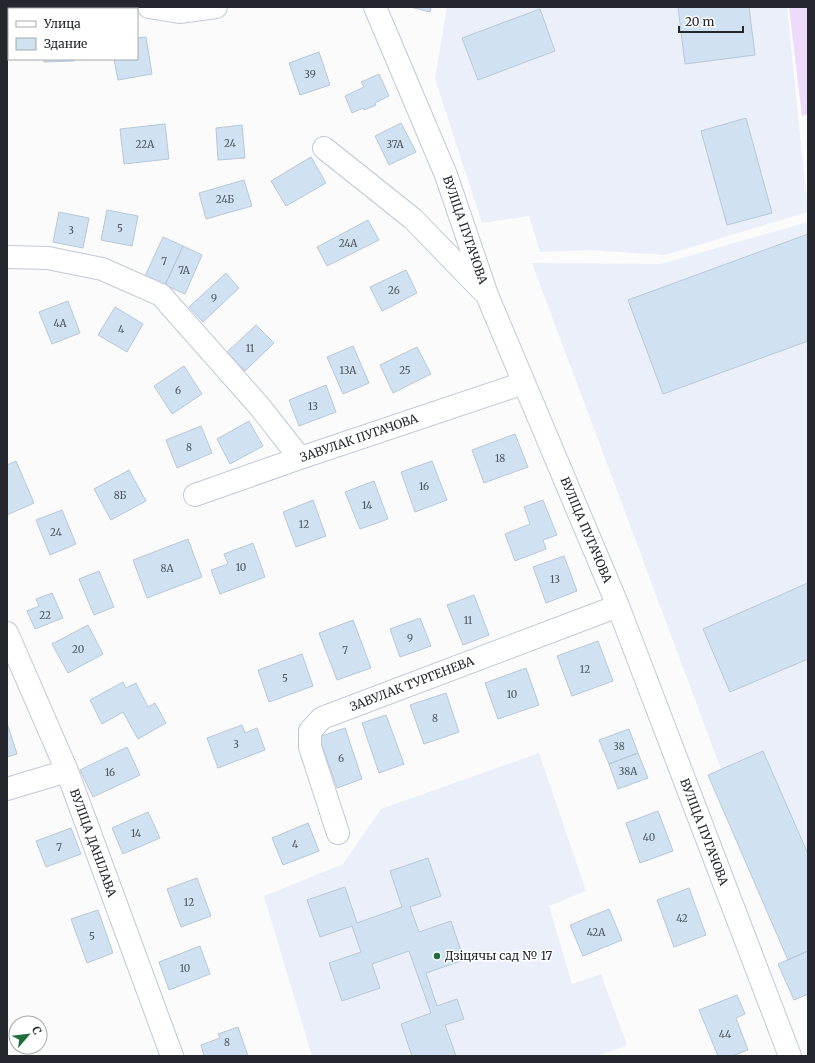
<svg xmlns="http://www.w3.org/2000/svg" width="815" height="1063" viewBox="0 0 815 1063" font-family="Merriweather,serif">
  <rect width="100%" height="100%" fill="#fbfbfb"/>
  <!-- built -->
  <path fill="#ebeffa" d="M447 7H787L808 212 665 255 587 250 540 252 529 216 482 223 435 79Z
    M808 222V1002L532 263 661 264Z
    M539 753 586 891 549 906 572 984 601 974 627 1045 598 1056H312L264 896 343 864 381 809Z"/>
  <!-- green -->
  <path fill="#eedafb" d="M789 7H808V114L802 116Z"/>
  <!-- building -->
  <path fill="#d0e2f2" stroke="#b6c8d7" d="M410 7H431L430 12Z
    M678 7H749L755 55 685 64Z
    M540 9 555 51 478 80 462 38Z
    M146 37 152 74 118 80 114 59H137V38Z
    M319 52 330 85 300 95 289 63Z
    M44 59H74V61L44 62Z
    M379 74 389 96 375 103 376 105 364 110 363 108 352 113 345 96 364 87 361 82Z
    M746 118 772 213 727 225 701 131Z
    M401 123 416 152 389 165 375 136Z
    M165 124 169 159 124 164 120 129Z
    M242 125 245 158 218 160 216 128Z
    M311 157 326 183 286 206 271 181Z
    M244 180 252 206 206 219 199 193Z
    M107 210 138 216 132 246 101 240Z
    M59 212 89 218 83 248 53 242Z
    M368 220 379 240 327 266 317 247Z
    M808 234V341L663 394 628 300Z
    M163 237 183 246 165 285 145 276Z
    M183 246 202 255 185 294 165 285Z
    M406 270 417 293 382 311 370 287Z
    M226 273 239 288 203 322 189 307Z
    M68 301 80 333 52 344 39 312Z
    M115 307 143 324 127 352 98 335Z
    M256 325 274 343 245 371 227 352Z
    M353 346 369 383 343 394 327 357Z
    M417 347 431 374 393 393 380 365Z
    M184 366 202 394 172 414 154 386Z
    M326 385 336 412 299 426 289 400Z
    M249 421 263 446 230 464 217 439Z
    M201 426 212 453 177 468 166 440Z
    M515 434 528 467 484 483 472 450Z
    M16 461 34 503 7 515V465Z
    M432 461 447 500 415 512 401 472Z
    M129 470 146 501 111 520 94 489Z
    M374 481 388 519 360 529 345 492Z
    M313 500 326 536 296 547 283 512Z
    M543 500 557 535 543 540 546 549 515 561 505 534 530 524 524 507Z
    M62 510 76 544 50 555 36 520Z
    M188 539 202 577 147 598 133 560Z
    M253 543 265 577 220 594 211 570 228 564 224 554Z
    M564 556 577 591 546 603 533 567Z
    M99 571 114 607 94 615 79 579Z
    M808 583V659L730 692 703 629Z
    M52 593 63 618 35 629 27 611 39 606 36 599Z
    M474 595 489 635 463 645 447 605Z
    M420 618 431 646 400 657 390 629Z
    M353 620 371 668 337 680 319 633Z
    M88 625 103 654 68 673 52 644Z
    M598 641 613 681 572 696 557 656Z
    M302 654 313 686 269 702 258 670Z
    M526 668 539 705 498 719 485 683Z
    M123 682 126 688 136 683 148 707 155 703 166 723 138 739 123 712 102 724 90 700Z
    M446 693 459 732 424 744 410 705Z
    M386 715 404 764 379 773 362 723Z
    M7 723 17 754 7 757Z
    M242 725 245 733 257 728 265 750 218 768 207 738Z
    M345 728 362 779 337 788 319 737Z
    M629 729 638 753 609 764 599 740Z
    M127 747 140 775 93 797 80 770Z
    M763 751 808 854V951L788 960 708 775Z
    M638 753 648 778 618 789 609 764Z
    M658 811 673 851 640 863 626 823Z
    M148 812 160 838 123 854 112 828Z
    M308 823 319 851 283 865 272 838Z
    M71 828 81 854 46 867 36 841Z
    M428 858 441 896 410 907 419 932 451 921 464 960 426 973 437 1006 457 999 464 1019 445 1025 456 1056H412L401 1024 431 1013 409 951 372 964 380 988 342 1001 329 963 361 952 352 926 320 937 307 900 345 887 357 923 402 907 390 871Z
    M197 878 211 916 181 927 167 889Z
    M689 888 706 935 674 947 657 900Z
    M609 909 622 940 583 956 570 925Z
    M98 910 113 953 87 963 71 919Z
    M200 946 210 974 169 990 159 962Z
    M808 951V994L794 1000 778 964Z
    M737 995 745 1014 736 1018 748 1050 732 1056H718L699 1010Z
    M238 1027 248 1056H204L201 1045 220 1038 218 1034Z"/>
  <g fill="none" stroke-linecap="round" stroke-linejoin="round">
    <defs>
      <path id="minor" d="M149 7 179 12 216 7
        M375 7 446 175 487 295 618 606 790 1056
        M324 148 413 219 482 290
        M7 257 48 258 102 269 161 295 260 407 300 458
        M195 495 300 458 524 383
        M7 633 67 771 172 1056
        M7 789 67 771
        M338 833 310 747V731L322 718 618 606"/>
    </defs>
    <!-- minor casing -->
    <use href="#minor" stroke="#c0c8db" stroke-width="24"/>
    <!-- minor -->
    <use href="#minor" stroke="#fff" stroke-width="22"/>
  </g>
  <!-- markers -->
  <circle fill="#1e6e3e" stroke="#fff" stroke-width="1.5" cx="437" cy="956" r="4"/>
  <g text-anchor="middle" stroke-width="3" stroke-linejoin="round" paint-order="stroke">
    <!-- number labels -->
    <g font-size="10" fill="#4f565f">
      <text x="310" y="78">39</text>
      <text x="230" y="147">24</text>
      <text x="145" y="148">22А</text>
      <text x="395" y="148">37А</text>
      <text x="225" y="203">24Б</text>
      <text x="120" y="232">5</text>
      <text x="71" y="234">3</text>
      <text x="348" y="247">24А</text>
      <text x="164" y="265">7</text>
      <text x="184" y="274">7А</text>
      <text x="394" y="294">26</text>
      <text x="214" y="302">9</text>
      <text x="60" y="327">4А</text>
      <text x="121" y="333">4</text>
      <text x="250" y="352">11</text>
      <text x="348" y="374">13А</text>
      <text x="405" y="374">25</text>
      <text x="178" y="394">6</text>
      <text x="313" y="410">13</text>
      <text x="189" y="451">8</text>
      <text x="500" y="462">18</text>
      <text x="424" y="490">16</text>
      <text x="120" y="499">8Б</text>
      <text x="367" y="509">14</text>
      <text x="304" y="528">12</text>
      <text x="56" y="536">24</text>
      <text x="241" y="571">10</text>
      <text x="167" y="572">8А</text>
      <text x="555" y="583">13</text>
      <text x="45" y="619">22</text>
      <text x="468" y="624">11</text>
      <text x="410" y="642">9</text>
      <text x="78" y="653">20</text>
      <text x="345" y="654">7</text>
      <text x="585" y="673">12</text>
      <text x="285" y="682">5</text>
      <text x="512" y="698">10</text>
      <text x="435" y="722">8</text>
      <text x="236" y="748">3</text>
      <text x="619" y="750">38</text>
      <text x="341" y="762">6</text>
      <text x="628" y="775">38А</text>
      <text x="110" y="776">16</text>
      <text x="136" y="837">14</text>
      <text x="649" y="841">40</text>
      <text x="295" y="848">4</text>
      <text x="59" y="851">7</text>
      <text x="189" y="906">12</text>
      <text x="682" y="922">42</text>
      <text x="596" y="936">42А</text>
      <text x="92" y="940">5</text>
      <text x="185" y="972">10</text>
      <text x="725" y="1038">44</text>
      <text x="227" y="1046">8</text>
    </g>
    <!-- street labels -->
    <g font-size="12" fill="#24272e" stroke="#fff">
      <text transform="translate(465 230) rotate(71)" y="4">ВУЛІЦА ПУГАЧОВА</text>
      <text transform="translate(359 438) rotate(-19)" y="4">ЗАВУЛАК ПУГАЧОВА</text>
      <text transform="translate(586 530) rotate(67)" y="4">ВУЛІЦА ПУГАЧОВА</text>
      <text transform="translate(412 684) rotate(-21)" y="4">ЗАВУЛАК ТУРГЕНЕВА</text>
      <text transform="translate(704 832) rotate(69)" y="4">ВУЛІЦА ПУГАЧОВА</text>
      <text transform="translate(93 843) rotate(70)" y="4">ВУЛІЦА ДАНІЛАВА</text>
    </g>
    <!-- poi labels -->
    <g font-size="12" fill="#24272e" stroke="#fff" text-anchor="start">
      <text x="445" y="960">Дзіцячы сад № 17</text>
    </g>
  </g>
  <!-- border -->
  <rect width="815" height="1063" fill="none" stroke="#24272e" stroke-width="16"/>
  <!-- legend -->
  <rect x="8" y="8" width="130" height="52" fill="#ffffff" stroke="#a7a9ab"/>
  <rect x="16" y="21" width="20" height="6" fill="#ffffff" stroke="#a7a9ab"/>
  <text x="44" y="28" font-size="12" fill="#24272e">Улица</text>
  <rect x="16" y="38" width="20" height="12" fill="#d0e2f2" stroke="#a7a9ab"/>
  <text x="44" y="48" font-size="12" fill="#24272e">Здание</text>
  <!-- north arrow -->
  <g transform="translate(28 1035) rotate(62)"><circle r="19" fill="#ffffff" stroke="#a7a9ab"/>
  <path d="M0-3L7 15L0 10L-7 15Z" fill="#1e6e3e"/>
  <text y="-6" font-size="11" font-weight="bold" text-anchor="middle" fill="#24272e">С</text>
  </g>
  <!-- scale -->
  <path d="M679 26v6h64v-6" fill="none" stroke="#24272e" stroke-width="2"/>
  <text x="685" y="26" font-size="12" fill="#24272e" stroke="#ffffff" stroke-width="3" paint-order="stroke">20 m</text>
</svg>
